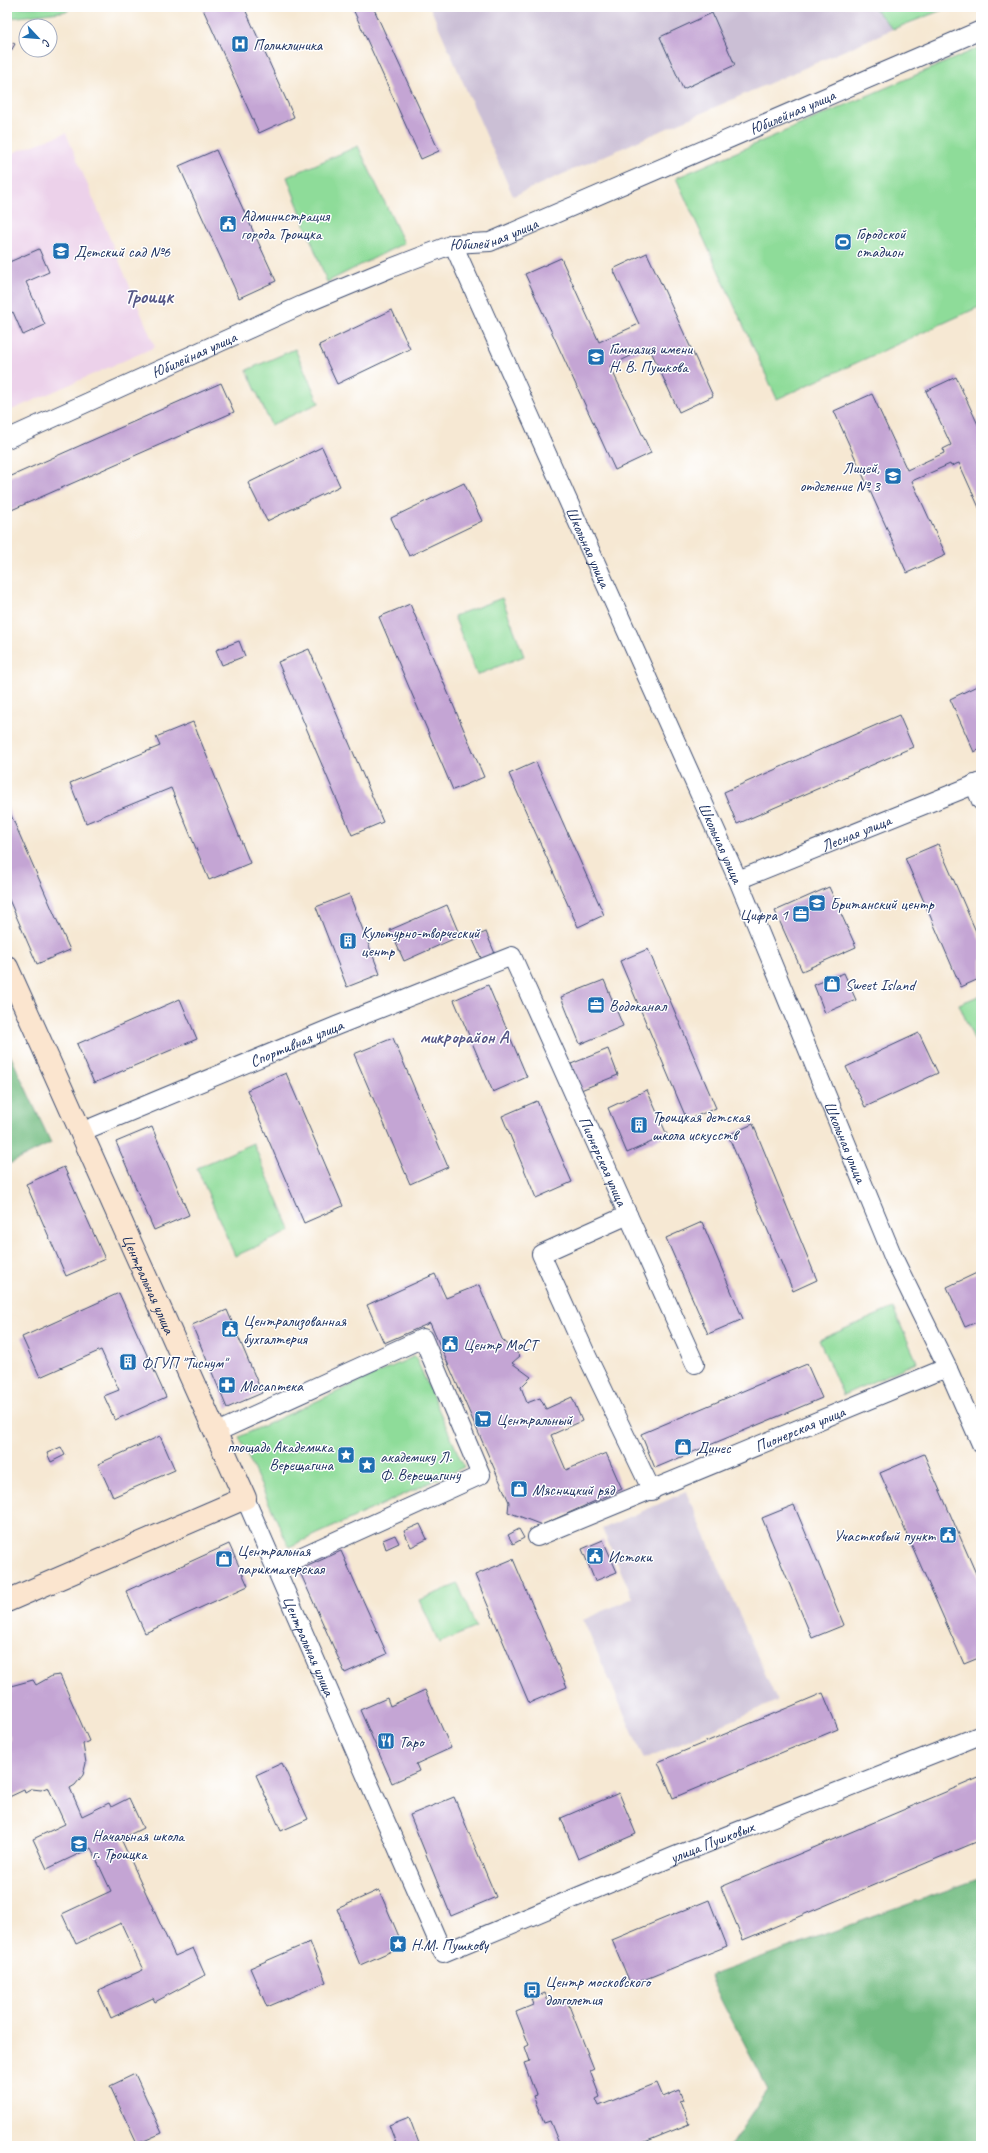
<svg xmlns="http://www.w3.org/2000/svg" width="988" height="2153" viewBox="0 0 988 2153" font-family="Caveat,sans-serif">
  <rect width="100%" height="100%" fill="#fff"/>
  <filter id="ink" filterUnits="userSpaceOnUse"><feTurbulence type="fractalNoise" baseFrequency=".025" numOctaves="2"/><feDisplacementMap in="SourceGraphic" scale="8" xChannelSelector="R" yChannelSelector="G"/><feConvolveMatrix kernelMatrix="1 2 1 2 8 2 1 2 1" color-interpolation-filters="sRGB"/></filter>
  <filter id="wash" filterUnits="userSpaceOnUse"><feTurbulence type="fractalNoise" baseFrequency=".012" numOctaves="4" result="noise"/><feDisplacementMap in="SourceGraphic" scale="16" xChannelSelector="R" yChannelSelector="G"/><feGaussianBlur stdDeviation="0.9" result="paint"/><feColorMatrix in="noise" values="0 0 0 0 0 0 0 0 0 0 0 0 0 0 0 0 0 1.4 0 .05"/><feComposite in="paint" operator="in"/></filter>
  <g filter="url(#wash)">
    <rect width="100%" height="100%" fill="#f6e8d3"/>
    <!-- built -->
    <path fill="#ecd1ea" d="M66 133 155 347 7 412V155Z"/>
    <!-- industrial -->
    <path fill="#cbbfd5" d="M430 7H873L893 29 513 196Z
      M686 1492 777 1701 644 1759 583 1620 633 1598 602 1529Z"/>
    <!-- green -->
    <path fill="#8edc99" stroke="#54867c" d="M7 7H68V11L10 18 7 16Z
      M873 7H950L893 29Z
      M981 47V306L777 399 676 178Z
      M358 146 404 243 327 282 287 177Z
      M295 349 319 403 271 425 247 370Z
      M502 598 524 656 477 675 454 616Z
      M981 995V1050L979 1051 959 1004Z
      M253 1143 291 1231 235 1256 197 1168Z
      M893 1308 917 1362 843 1395 819 1340Z
      M415 1356 464 1467 289 1547 239 1437Z
      M458 1584 476 1627 439 1643 420 1600Z"/>
    <!-- forest -->
    <path fill="#72bc81" stroke="#467670" d="M7 1048 51 1143 7 1165Z
      M981 1878V2146H730L768 2090 709 1976Z"/>
    <g id="blocks">
      <!-- building -->
      <path fill="#c4a5d4" d="M202 7H244L294 117 259 133Z
        M352 7H373L439 151 421 159Z
        M712 13 735 65 683 89 660 37Z
        M7 40 15 44 7 58Z
        M216 150 276 281 239 298 179 166Z
        M39 249 49 272 26 282 45 325 23 335 13 312 7 315V263Z
        M647 253 713 396 679 412 649 347 610 366 651 453 615 470 525 274 561 258 599 342 639 324 613 269Z
        M392 310 410 349 337 384 319 345Z
        M956 377 981 431V512L959 463 951 466 950 464 912 481 946 555 907 573 834 411 872 394 907 470 944 453 943 449 951 445 926 391Z
        M221 383 234 412 7 512V478Z
        M322 447 340 486 267 521 248 483Z
        M464 483 482 521 409 556 391 518Z
        M410 604 484 777 453 790 379 617Z
        M239 641 245 656 222 665 216 650Z
        M309 649 383 822 352 835 278 662Z
        M981 684V749L974 752 950 699Z
        M899 715 913 747 737 824 724 792Z
        M193 722 250 863 209 880 171 788 86 823 70 783 160 746 156 737Z
        M536 762 604 915 578 927 509 774Z
        M7 806 70 950 37 964 7 895Z
        M938 844 981 943V978L961 987 905 858Z
        M829 887 856 947 802 971 775 911Z
        M349 894 380 974 347 987 316 907Z
        M447 905 460 936 404 961 390 930Z
        M486 932 496 956 483 962 472 938Z
        M648 949 716 1108 687 1120 620 961Z
        M844 973 856 1000 825 1013 814 985Z
        M604 980 623 1026 580 1044 561 997Z
        M488 985 527 1077 493 1092 454 1000Z
        M180 999 197 1039 94 1083 77 1044Z
        M919 1033 938 1073 865 1107 846 1067Z
        M393 1038 448 1167 410 1184 354 1054Z
        M608 1049 618 1075 581 1090 571 1064Z
        M286 1073 343 1206 304 1223 247 1090Z
        M647 1090 667 1135 627 1153 608 1108Z
        M537 1101 572 1182 536 1198 502 1116Z
        M753 1124 817 1280 793 1291 728 1135Z
        M152 1127 189 1215 154 1230 116 1142Z
        M64 1167 105 1259 66 1276 26 1184Z
        M702 1222 743 1319 708 1334 666 1238Z
        M981 1271V1320L965 1327 947 1287Z
        M435 1274 446 1298 479 1285 502 1339 520 1356 512 1363 531 1377 521 1387 527 1403 540 1398 546 1409 572 1397 582 1421 551 1435 566 1470 606 1453 622 1489 542 1525 508 1512 509 1502 430 1323 384 1343 367 1305Z
        M119 1293 166 1397 115 1420 104 1396 119 1390 101 1350 40 1377 22 1337Z
        M227 1310 262 1393 227 1408 192 1325Z
        M807 1364 822 1398 655 1468 641 1434Z
        M160 1436 175 1470 113 1497 98 1464Z
        M61 1447 65 1455 51 1462 47 1453Z
        M924 1454 981 1585V1657L964 1664 880 1473Z
        M794 1505 844 1625 812 1638 762 1518Z
        M420 1524 427 1539 411 1547 404 1531Z
        M519 1529 524 1538 513 1544 508 1535Z
        M395 1535 399 1543 386 1549 383 1540Z
        M603 1540 617 1572 595 1581 582 1549Z
        M229 1544 248 1586 145 1633 126 1591Z
        M341 1551 387 1654 345 1673 299 1570Z
        M513 1559 567 1687 529 1703 475 1575Z
        M60 1675 89 1741 83 1744 86 1763 83 1775 75 1785 70 1788 82 1816 109 1803 111 1807 129 1798 143 1828 121 1839 175 1956 193 1948 205 1975 155 2002 153 1998 111 2018 98 1990 143 1970 121 1923 76 1944 62 1914 111 1891 91 1848 47 1869 33 1839 65 1824 48 1787 41 1790 32 1789 25 1793 24 1790 7 1798V1741L11 1740 7 1731V1687L33 1680 36 1685 52 1676Z
        M425 1690 451 1748 416 1764 419 1771 392 1783 360 1710 387 1698 390 1706Z
        M823 1693 838 1729 673 1798 658 1762Z
        M282 1763 308 1819 281 1831 256 1775Z
        M981 1777V1840L743 1940 721 1887Z
        M619 1793 636 1834 578 1859 561 1818Z
        M454 1797 496 1897 451 1916 410 1815Z
        M379 1890 403 1946 360 1965 337 1909Z
        M709 1900 727 1946 631 1985 612 1940Z
        M310 1942 326 1982 267 2007 250 1968Z
        M545 1993 550 2005 566 1998 594 2069 590 2071 600 2097 596 2099 599 2106 657 2083 663 2097 680 2090 684 2100 680 2101 689 2124 635 2146H560L550 2121 544 2123 533 2096 536 2095 524 2063 530 2061 525 2047 529 2045 516 2012 533 2005 531 1999Z
        M135 2074 162 2133 137 2144 110 2086Z
        M409 2117 420 2146H397L389 2125Z"/>
    </g>
  </g>
  <g filter="url(#ink)">
    <use href="#blocks" fill-opacity="0" stroke="#3c4b70" stroke-width="1"/>
    <g fill="none" stroke-linecap="round" stroke-linejoin="round">
      <defs>
        <g id="minor">
          <path id="s1" d="M453 244 738 880 894 1259 948 1369 981 1444"/>
          <path id="s2" d="M7 439 302 305 391 268 453 244 490 242 981 30"/>
          <path d="M974 784 981 801"/>
          <path id="s3" d="M738 880 981 782"/>
          <path id="s4" d="M81 1132 336 1026 512 956 628 1215 541 1254 587 1356 652 1491"/>
          <path d="M628 1215 695 1364"/>
          <path d="M217 1432 423 1338 481 1475 276 1568"/>
          <path id="s5" d="M245 1498 443 1953 675 1856 981 1735"/>
          <path id="s6" d="M537 1537 936 1372 948 1369"/>
        </g>
        <g id="secondary">
          <path id="s7" d="M7 967 245 1498 7 1601"/>
        </g>
      </defs>
      <!-- minor casing -->
      <use href="#minor" stroke="#3c4b70" stroke-width="20"/>
      <!-- secondary casing -->
      <use href="#secondary" stroke="#3c4b70" stroke-width="24"/>
      <!-- minor -->
      <use href="#minor" stroke="#fff" stroke-width="18"/>
      <!-- secondary -->
      <use href="#secondary" stroke="#fbe5cf" stroke-width="22"/>
    </g>
  </g>
  <!-- icons -->
  <defs>
    <symbol id="hospital-square" viewBox="-11 -11 22 22"><rect x="-9" y="-9" width="18" height="18" rx="4" fill="#1f6fb2" stroke="#fff"/><path d="M-5-5h3v3.5h4V-5h3V5h-3V1.5h-4V5h-3Z" fill="#fff"/></symbol>
    <symbol id="civic-square" viewBox="-11 -11 22 22"><rect x="-9" y="-9" width="18" height="18" rx="4" fill="#1f6fb2" stroke="#fff"/><path d="M-.6-6.5H3V-4.5H.6V-3L4-1V1h2V6H-6V1h2V-1L-.6-3ZM-1.2 2.5V6h2.4V2.5Z" fill="#fff"/></symbol>
    <symbol id="stadium-square" viewBox="-11 -11 22 22"><rect x="-9" y="-9" width="18" height="18" rx="4" fill="#1f6fb2" stroke="#fff"/><path d="M0-5a6.5 5 0 1 0 0 10a6.5 5 0 1 0 0-10ZM-3.5-1.8h7v3.6h-7Z" fill="#fff"/></symbol>
    <symbol id="school-square" viewBox="-11 -11 22 22"><rect x="-9" y="-9" width="18" height="18" rx="4" fill="#1f6fb2" stroke="#fff"/><path d="M0-5L7-2L0 1L-7-2ZM-4 1L0 2.5L4 1V4Q0 6-4 4Z" fill="#fff"/></symbol>
    <symbol id="office-square" viewBox="-11 -11 22 22"><rect x="-9" y="-9" width="18" height="18" rx="4" fill="#1f6fb2" stroke="#fff"/><path d="M-6-3h4V-5.5h4V-3h4V5H-6ZM-1-4.5V-3h2v-1.5ZM-6 0V1H6V0Z" fill="#fff"/></symbol>
    <symbol id="building-square" viewBox="-11 -11 22 22"><rect x="-9" y="-9" width="18" height="18" rx="4" fill="#1f6fb2" stroke="#fff"/><path d="M-4-6H4V6H1V3H-1V6H-4ZM-2.5-4.3h1.7v1.8h-1.7ZM.8-4.3h1.7v1.8H.8ZM-2.5-1h1.7V.8h-1.7ZM.8-1h1.7V.8H.8Z" fill="#fff"/></symbol>
    <symbol id="shop-square" viewBox="-11 -11 22 22"><rect x="-9" y="-9" width="18" height="18" rx="4" fill="#1f6fb2" stroke="#fff"/><path d="M-5-2.5h2.3a2.7 3.5 0 0 1 5.4 0H5L5.5 6h-11ZM-1.5-2.5h3a1.5 2.3 0 0 0-3 0Z" fill="#fff"/></symbol>
    <symbol id="pharmacy-square" viewBox="-11 -11 22 22"><rect x="-9" y="-9" width="18" height="18" rx="4" fill="#1f6fb2" stroke="#fff"/><path d="M-2-6h4v4h4v4h-4v4h-4v-4h-4v-4h4Z" fill="#fff"/></symbol>
    <symbol id="supermarket-square" viewBox="-11 -11 22 22"><rect x="-9" y="-9" width="18" height="18" rx="4" fill="#1f6fb2" stroke="#fff"/><path d="M-6-5.5h2.5l.6 2H6L4.5 2H-2.5L-4.4-4H-6ZM-1.5 3.2a1.3 1.3 0 1 0 .1 0ZM3 3.2a1.3 1.3 0 1 0 .1 0Z" fill="#fff"/></symbol>
    <symbol id="sight-square" viewBox="-11 -11 22 22"><rect x="-9" y="-9" width="18" height="18" rx="4" fill="#1f6fb2" stroke="#fff"/><path d="M0-6L1.8-2.2L6-1.7L2.9 1.2L3.7 5.4L0 3.3L-3.7 5.4L-2.9 1.2L-6-1.7L-1.8-2.2Z" fill="#fff"/></symbol>
    <symbol id="restaurant-square" viewBox="-11 -11 22 22"><rect x="-9" y="-9" width="18" height="18" rx="4" fill="#1f6fb2" stroke="#fff"/><path d="M-5-6h1v4h1v-4h1v4h1v-4h1v5L-1.5 .5V6h-2V.5L-5-1ZM5-6V6H3V1.5H1.5Q1.5-4 5-6Z" fill="#fff"/></symbol>
    <symbol id="bus-square" viewBox="-11 -11 22 22"><rect x="-9" y="-9" width="18" height="18" rx="4" fill="#1f6fb2" stroke="#fff"/><path d="M-5-6H5V4H4V6H2V4H-2V6H-4V4H-5ZM-3.5-4V0h7V-4ZM-3.5 1.2v1.5H-2V1.2ZM2 1.2v1.5H3.5V1.2Z" fill="#fff"/></symbol>
  </defs>
  <g fill-rule="evenodd">
    <use href="#hospital-square" x="230" y="34" width="20" height="20"/>
    <use href="#civic-square" x="218" y="214" width="20" height="20"/>
    <use href="#stadium-square" x="833" y="232" width="20" height="20"/>
    <use href="#school-square" x="51" y="241" width="20" height="20"/>
    <use href="#school-square" x="586" y="347" width="20" height="20"/>
    <use href="#school-square" x="883" y="466" width="20" height="20"/>
    <use href="#school-square" x="807" y="893" width="20" height="20"/>
    <use href="#office-square" x="791" y="904" width="20" height="20"/>
    <use href="#building-square" x="338" y="931" width="20" height="20"/>
    <use href="#shop-square" x="822" y="974" width="20" height="20"/>
    <use href="#office-square" x="586" y="995" width="20" height="20"/>
    <use href="#building-square" x="629" y="1115" width="20" height="20"/>
    <use href="#civic-square" x="220" y="1319" width="20" height="20"/>
    <use href="#civic-square" x="440" y="1334" width="20" height="20"/>
    <use href="#building-square" x="118" y="1352" width="20" height="20"/>
    <use href="#pharmacy-square" x="217" y="1375" width="20" height="20"/>
    <use href="#supermarket-square" x="473" y="1409" width="20" height="20"/>
    <use href="#shop-square" x="673" y="1437" width="20" height="20"/>
    <use href="#sight-square" x="336" y="1445" width="20" height="20"/>
    <use href="#sight-square" x="357" y="1455" width="20" height="20"/>
    <use href="#shop-square" x="509" y="1479" width="20" height="20"/>
    <use href="#civic-square" x="938" y="1525" width="20" height="20"/>
    <use href="#civic-square" x="585" y="1546" width="20" height="20"/>
    <use href="#shop-square" x="214" y="1549" width="20" height="20"/>
    <use href="#restaurant-square" x="376" y="1731" width="20" height="20"/>
    <use href="#school-square" x="69" y="1834" width="20" height="20"/>
    <use href="#sight-square" x="388" y="1934" width="20" height="20"/>
    <use href="#bus-square" x="522" y="1980" width="20" height="20"/>
  </g>
  <g text-anchor="middle" stroke-width="3" stroke-linejoin="round" paint-order="stroke">
    <!-- poi labels -->
    <g font-size="16" fill="#1b2f5e" stroke="#fff" text-anchor="start">
      <text x="253" y="50">Поликлиника</text>
      <text x="241" y="221">Администрация<tspan x="241" dy="18">города Троицка</tspan></text>
      <text x="856" y="239">Городской<tspan x="856" dy="18">стадион</tspan></text>
      <text x="74" y="257">Детский сад №6</text>
      <text x="609" y="354">Гимназия имени<tspan x="609" dy="18">Н. В. Пушкова</tspan></text>
      <text x="880" y="473" text-anchor="end">Лицей,<tspan x="880" dy="18">отделение № 3</tspan></text>
      <text x="830" y="909">Британский центр</text>
      <text x="788" y="920" text-anchor="end">Цифра 1</text>
      <text x="361" y="938">Культурно-творческий<tspan x="361" dy="18">центр</tspan></text>
      <text x="845" y="990">Sweet Island</text>
      <text x="609" y="1011">Водоканал</text>
      <text x="652" y="1122">Троицкая детская<tspan x="652" dy="18">школа искусств</tspan></text>
      <text x="243" y="1326">Централизованная<tspan x="243" dy="18">бухгалтерия</tspan></text>
      <text x="463" y="1350">Центр МоСТ</text>
      <text x="141" y="1368">ФГУП "Тиснум"</text>
      <text x="240" y="1391">Мосаптека</text>
      <text x="496" y="1425">Центральный</text>
      <text x="333" y="1452" text-anchor="end">площадь Академика<tspan x="333" dy="18">Верещагина</tspan></text>
      <text x="696" y="1453">Динес</text>
      <text x="380" y="1462">академику Л.<tspan x="380" dy="18">Ф. Верещагину</tspan></text>
      <text x="532" y="1495">Мясницкий ряд</text>
      <text x="935" y="1541" text-anchor="end">Участковый пункт</text>
      <text x="237" y="1556">Центральная<tspan x="237" dy="18">парикмахерская</tspan></text>
      <text x="608" y="1562">Истоки</text>
      <text x="399" y="1747">Таро</text>
      <text x="92" y="1841">Начальная школа<tspan x="92" dy="18">г. Троицка</tspan></text>
      <text x="411" y="1950">Н.М. Пушкову</text>
      <text x="545" y="1987">Центр московского<tspan x="545" dy="18">долголетия</tspan></text>
    </g>
    <!-- street labels -->
    <g font-size="16" fill="#1b2f5e" stroke="#fff">
      <text dy="6" stroke="none"><textPath href="#s2" startOffset="853">Юбилейная улица</textPath></text>
      <text dy="6" stroke="none"><textPath href="#s2" startOffset="529">Юбилейная улица</textPath></text>
      <text dy="6" stroke="none"><textPath href="#s2" startOffset="205">Юбилейная улица</textPath></text>
      <text dy="6" stroke="none"><textPath href="#s1" startOffset="332">Школьная улица</textPath></text>
      <text dy="6" stroke="none"><textPath href="#s3" startOffset="127">Лесная улица</textPath></text>
      <text dy="6" stroke="none"><textPath href="#s1" startOffset="656">Школьная улица</textPath></text>
      <text dy="6" stroke="none"><textPath href="#s4" startOffset="233">Спортивная улица</textPath></text>
      <text dy="6" stroke="none"><textPath href="#s1" startOffset="980">Школьная улица</textPath></text>
      <text dy="6" stroke="none"><textPath href="#s4" startOffset="690">Пионерская улица</textPath></text>
      <text dy="6" stroke="none"><textPath href="#s7" startOffset="347">Центральная улица</textPath></text>
      <text dy="6" stroke="none"><textPath href="#s6" startOffset="284">Пионерская улица</textPath></text>
      <text dy="6" stroke="none"><textPath href="#s5" startOffset="161">Центральная улица</textPath></text>
      <text dy="6" stroke="none"><textPath href="#s5" startOffset="787">улица Пушковых</textPath></text>
    </g>
    <!-- quarter labels -->
    <g font-size="18" font-weight="bold" fill="#565887" stroke="#fff">
      <text x="464" y="1043">микрорайон А</text>
    </g>
    <!-- district labels -->
    <g font-size="20" font-weight="bold" fill="#565887" stroke="#fff">
      <text x="149" y="303">Троицк</text>
    </g>
  </g>
  <!-- margin -->
  <rect width="988" height="2153" fill="none" stroke="#fff" stroke-width="24"/>
  <!-- north arrow -->
  <g transform="translate(38 38) rotate(116)"><circle r="19" fill="#ffffff" stroke="#a4acbf"/>
  <path d="M0-3L7 15L0 10L-7 15Z" fill="#1f6fb2"/>
  <text y="-6" font-size="11" font-weight="bold" text-anchor="middle" fill="#1b2f5e">С</text>
  </g>
</svg>
